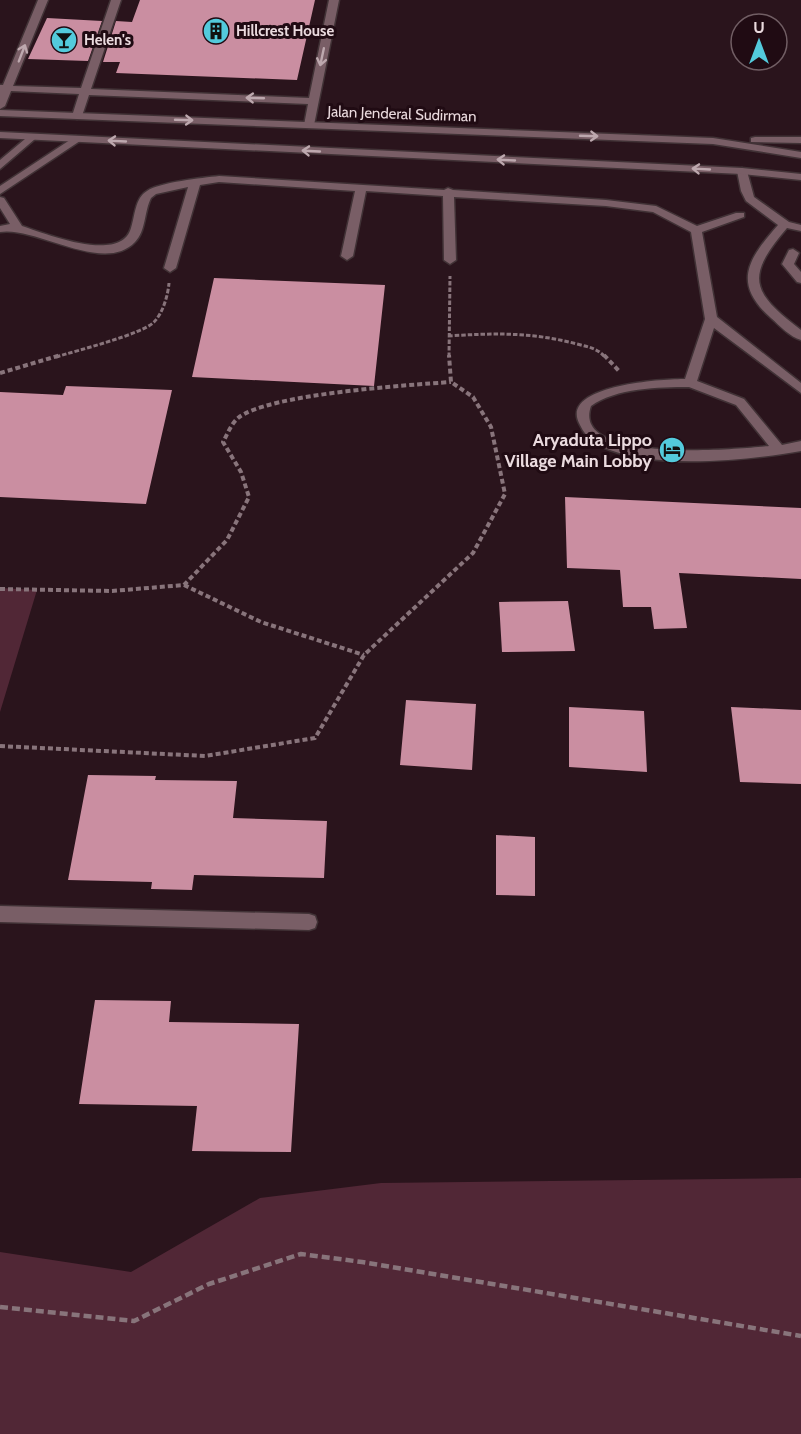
<svg xmlns="http://www.w3.org/2000/svg" width="801" height="1434" viewBox="0 0 801 1434" font-family="Cabin,sans-serif">
  <rect width="100%" height="100%" fill="#2a141c"/>
  <!-- green -->
  <path fill="#512736" d="M0 588 37 590 0 712Z
    M801 1178V1434H0V1252L131 1272 260 1198 381 1183Z"/>
  <!-- building -->
  <path fill="#ca8ea1" d="M140 0H315L297 80 116 73 120 62H103L116 21 132 22Z
    M47 18 102 21 88 61 28 59Z
    M214 278 385 285 374 386 192 377Z
    M66 386 172 390 146 504 0 497V392L63 395Z
    M565 497 801 508V579L679 573 687 628 654 629 651 607H623L620 570 567 568Z
    M568 601 575 651 502 652 499 602Z
    M406 700 476 704 472 770 400 765Z
    M569 707 644 711 647 772 569 767Z
    M731 707 801 710V784L740 782Z
    M88 775 156 776 155 780 237 781 233 818 327 821 324 878 194 875 192 890 151 889 152 882 68 880Z
    M496 835 535 837V896L496 895Z
    M95 1000 171 1001 169 1022 299 1024 291 1152 192 1151 197 1106 79 1104Z"/>
  <g fill="none" stroke-linecap="round" stroke-linejoin="round">
    <defs>
      <path id="lane" d="M38 0H48L13 86 81 88 111 0H121L91 89 309 98 329 0H339L314 125 309 128 304 125 308 104 89 95 82 116 77 119 72 116 79 94 11 91 5 106 0 109V85H3Z
        M31 134 35 135V139L0 169V160Z
        M76 136 81 139 80 141 0 194V186Z
        M742 168 747 171 754 197 789 222 801 225V231L787 228C745 277 751 292 801 330V340C790 337 780 326 771 318 731 283 749 258 778 225L746 201 741 191 737 171Z
        M219 176 444 190 448 188 453 190 606 200 656 206 697 226 736 213H744V217L702 232 717 317 801 383V393L714 328 697 381 744 399 782 445 801 441V451C750 460 660 469 610 450 595 445 587 439 580 425 557 385 663 379 685 379L705 319 691 232 653 212 606 206 454 197 456 260 450 264 444 260 443 196 366 191 353 256 347 260 341 256 355 191 219 182 200 185 176 268 170 272 164 268 188 187 156 194 151 198C144 212 146 231 135 242 104 275 36 226 0 232V226L10 224 0 208V197L4 198 22 226C46 234 121 264 131 228 135 216 135 198 147 191 160 182 202 178 219 176ZM689 387 736 405 769 446C740 449 570 465 591 406 616 388 659 387 689 387Z
        M793 249 799 253 794 264 801 272V283L797 282 782 264 789 250Z"/>
      <path id="street" d="M0 906 309 914 315 916 317 922 315 928 309 930 0 922Z"/>
      <path id="secondary" d="M0 110 713 138 801 152V158L713 144 0 116Z
        M0 132 742 168 801 174V180L742 174 0 138Z
        M755 137H801V143L751 142V138Z"/>
    </defs>
    <!-- lane casing -->
    <use href="#lane" stroke="#413236" stroke-width="3"/>
    <!-- street casing -->
    <use href="#street" stroke="#413236" stroke-width="3"/>
    <!-- secondary casing -->
    <use href="#secondary" stroke="#413236" stroke-width="3"/>
    <!-- path-far2 -->
    <path stroke="#88747b" stroke-width="3" stroke-dasharray="4.5 2" stroke-linecap="butt" d="M448 336C494 333 532 332 577 344 588 347 597 348 605 357
      M56 357C75 351 143 334 154 322 163 313 168 295 169 283
      M449 357 450 276"/>
    <!-- path-far1 -->
    <path stroke="#88747b" stroke-width="4" stroke-dasharray="5 3" stroke-linecap="butt" d="M604 355 619 371
      M0 373 61 355
      M184 585 261 622 364 655
      M0 589 112 591 184 585 227 540 249 497 241 472 223 442C227 435 231 424 238 418 267 394 409 385 451 382
      M0 746 205 756 315 738 364 655 473 553 505 494 491 427 473 397 451 382 449 355"/>
    <!-- path -->
    <path stroke="#88747b" stroke-width="4.5" stroke-dasharray="8 4" stroke-linecap="butt" d="M0 1307 134 1321 209 1284 301 1254 362 1262 801 1336"/>
    <!-- lane -->
    <use href="#lane" fill="#795e66" fill-rule="evenodd"/>
    <!-- street -->
    <use href="#street" fill="#795e66" fill-rule="evenodd"/>
    <!-- secondary -->
    <use href="#secondary" fill="#795e66" fill-rule="evenodd"/>
  </g>
  <!-- one-way arrows -->
  <defs><path id="oneway-shaft" d="M-6 0H5M1.5-3L5.5 0L1.5 3" fill="none" stroke-width="1.6" stroke-linecap="round" stroke-linejoin="round" transform="scale(1.5)"/></defs>
  <g stroke="#bda8ae">
    <use href="#oneway-shaft" transform="translate(22 53) rotate(-69)"/>
    <use href="#oneway-shaft" transform="translate(322 57) rotate(102)"/>
    <use href="#oneway-shaft" transform="translate(255 98) rotate(-178)"/>
    <use href="#oneway-shaft" transform="translate(184 120) rotate(2)"/>
    <use href="#oneway-shaft" transform="translate(589 136) rotate(2)"/>
    <use href="#oneway-shaft" transform="translate(117 141) rotate(-177)"/>
    <use href="#oneway-shaft" transform="translate(311 151) rotate(-177)"/>
    <use href="#oneway-shaft" transform="translate(506 160) rotate(-177)"/>
    <use href="#oneway-shaft" transform="translate(701 169) rotate(-177)"/>
  </g>
  <!-- icons -->
  <defs>
    <symbol id="building-disc" viewBox="-11 -11 22 22"><circle r="9.5" fill="#53cadc" stroke="#200b13"/><path d="M-4-6H4V6H1V3H-1V6H-4ZM-2.5-4.3h1.7v1.8h-1.7ZM.8-4.3h1.7v1.8H.8ZM-2.5-1h1.7V.8h-1.7ZM.8-1h1.7V.8H.8Z" fill="#111"/></symbol>
    <symbol id="bar-disc" viewBox="-11 -11 22 22"><circle r="9.5" fill="#53cadc" stroke="#200b13"/><path d="M-6-5H6L.8 .8V4.5H3.5V6h-7V4.5H-.8V.8Z" fill="#111"/></symbol>
    <symbol id="hotel-disc" viewBox="-11 -11 22 22"><circle r="9.5" fill="#53cadc" stroke="#200b13"/><path d="M-6-4.5h1.5V1H6V5H4.5V3h-9V5H-6ZM-4 0a1.8 1.8 0 1 1 3.6 0ZM.5 0V-2.5h3Q6-2.5 6 0Z" fill="#111"/></symbol>
  </defs>
  <g fill-rule="evenodd">
    <use href="#building-disc" x="201" y="16" width="30" height="30"/>
    <use href="#bar-disc" x="49" y="25" width="30" height="30"/>
    <use href="#hotel-disc" x="657" y="435" width="30" height="30"/>
  </g>
  <g text-anchor="middle" stroke-width="6" stroke-linejoin="round" paint-order="stroke">
    <!-- far-poi labels -->
    <g font-size="15" font-weight="bold" fill="#eadade" stroke="#200b13" text-anchor="start">
      <text x="236" y="36">Hillcrest House</text>
      <text x="84" y="45">Helen's</text>
    </g>
    <!-- far-street labels -->
    <g font-size="15" fill="#eadade" stroke="#200b13">
      <text transform="translate(402 114) rotate(2)" y="5">Jalan Jenderal Sudirman</text>
    </g>
    <!-- poi labels -->
    <g font-size="18" font-weight="bold" fill="#eadade" stroke="#200b13" text-anchor="end">
      <text x="652" y="446">Aryaduta Lippo<tspan x="652" dy="21">Village Main Lobby</tspan></text>
    </g>
  </g>
  <!-- north arrow -->
  <g transform="translate(759 42)"><circle r="28" fill="#200b13" stroke="#715e64" stroke-width="1.5"/>
  <path d="M0-4.5L10 22L0 15L-10 22Z" fill="#53cadc"/>
  <text y="-9" font-size="16" font-weight="bold" text-anchor="middle" fill="#eadade">U</text>
  </g>
</svg>
